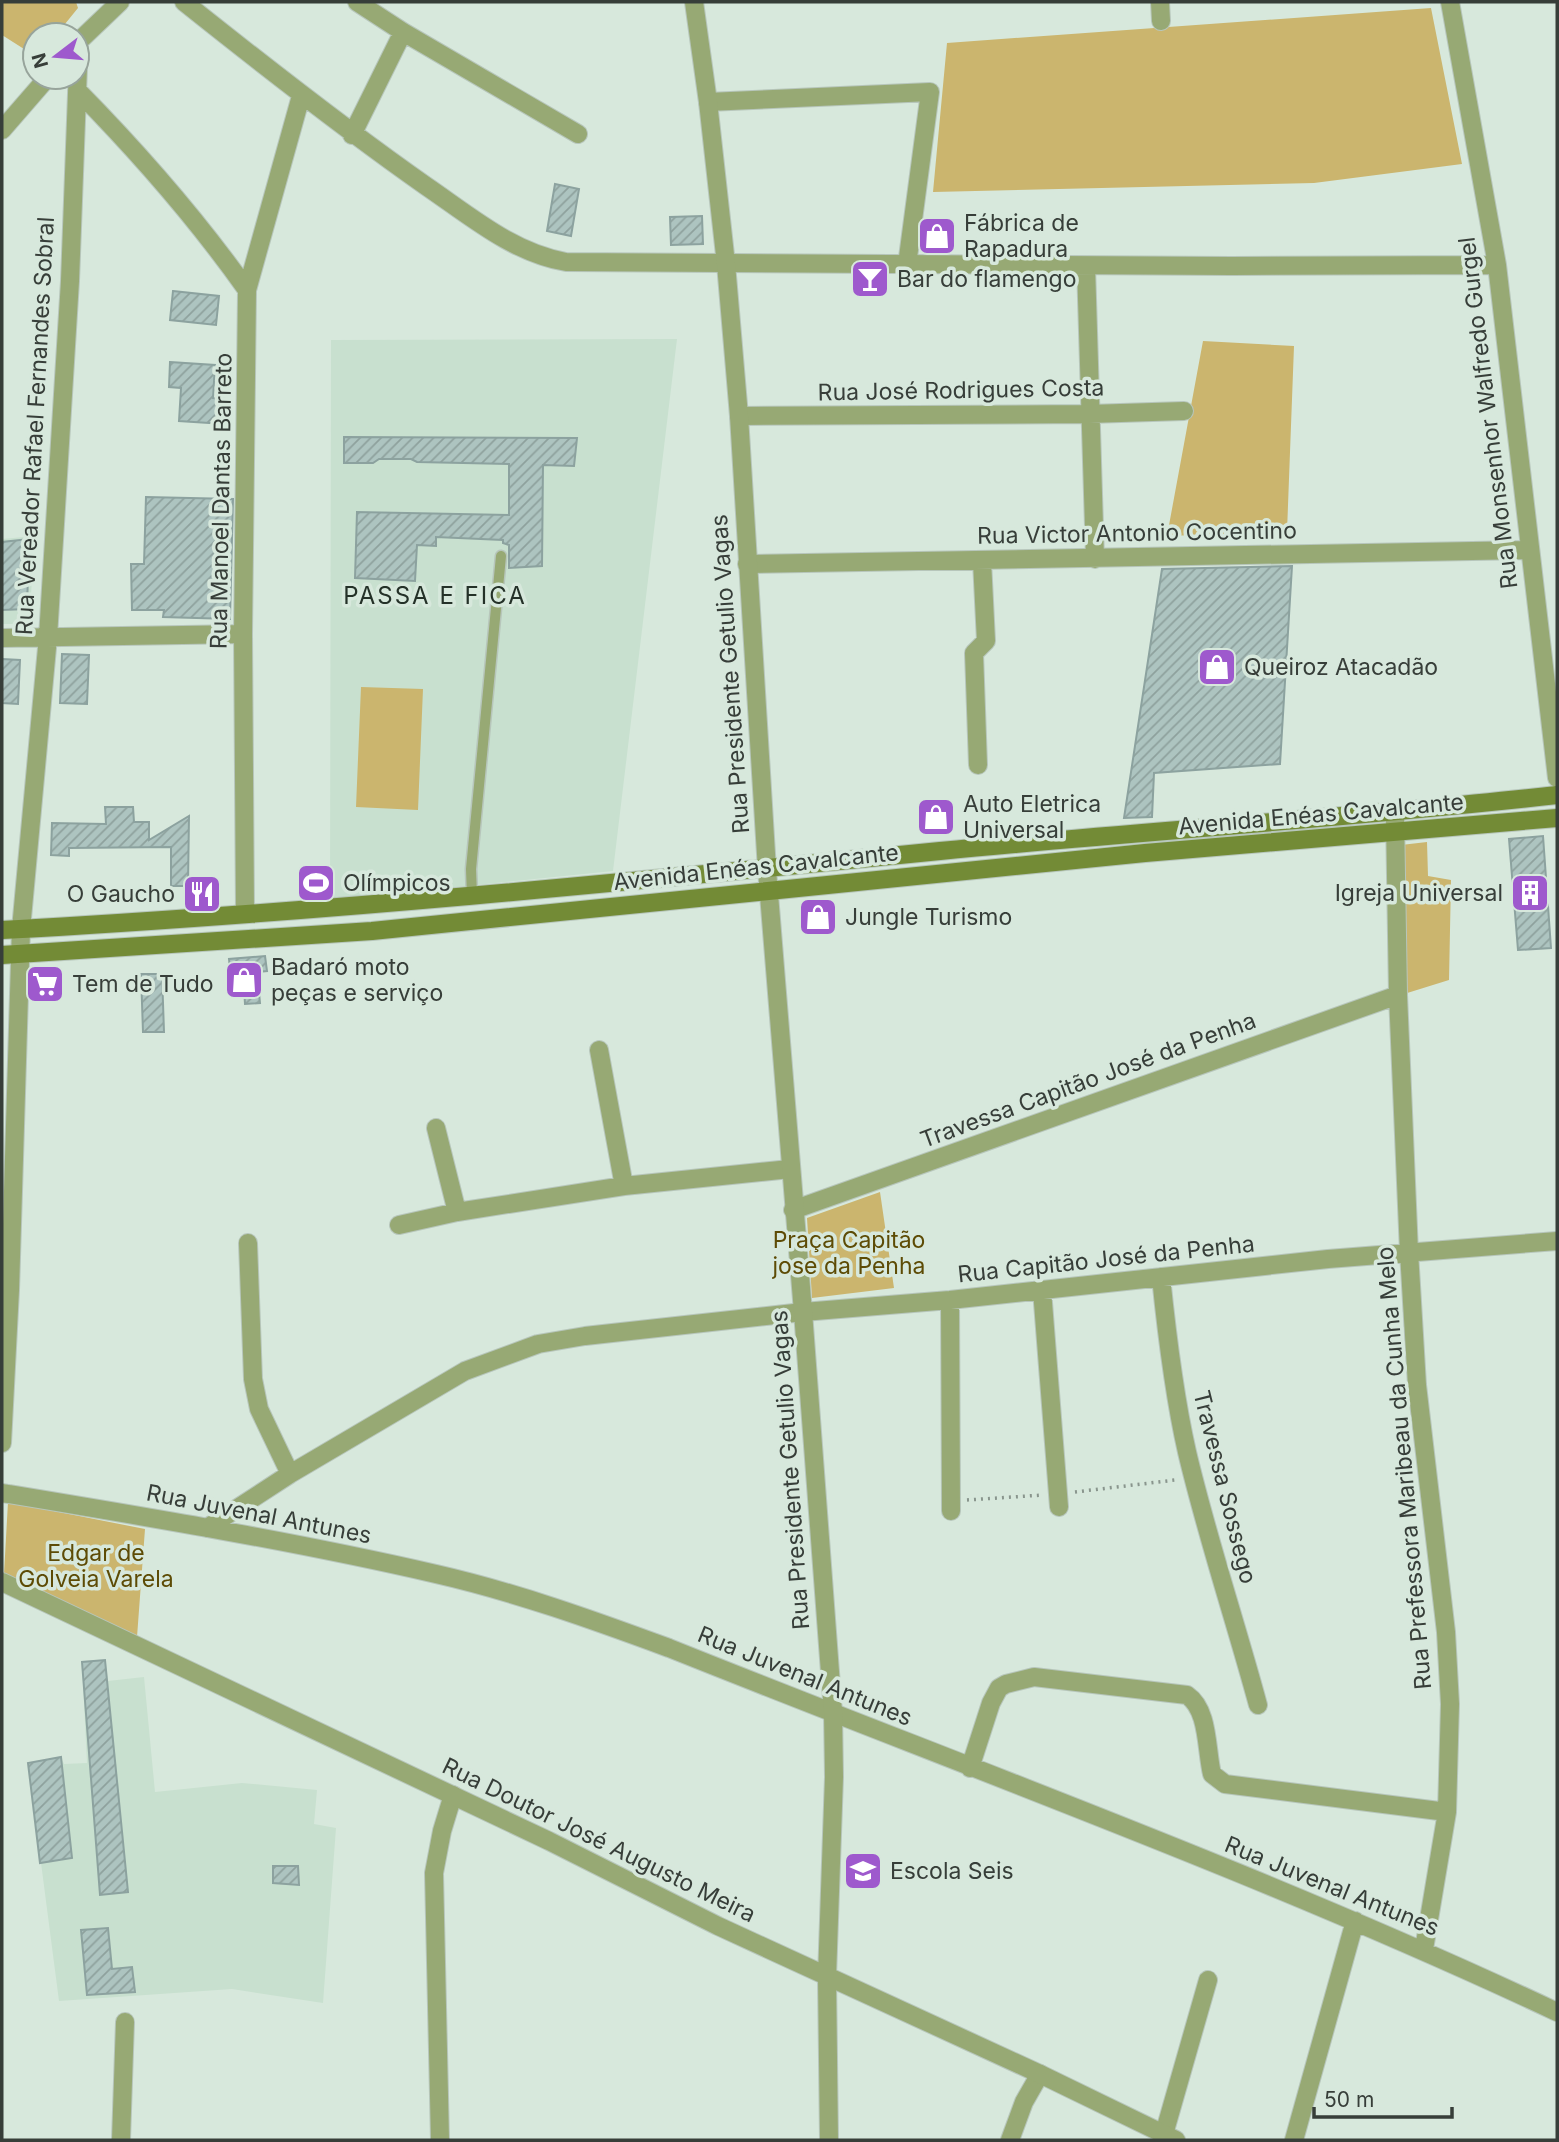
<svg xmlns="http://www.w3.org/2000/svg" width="1559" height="2142" viewBox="0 0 1559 2142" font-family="Inter,sans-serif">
  <defs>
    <pattern id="building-hatch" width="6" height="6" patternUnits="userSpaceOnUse" patternTransform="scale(1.75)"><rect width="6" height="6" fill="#adc4c0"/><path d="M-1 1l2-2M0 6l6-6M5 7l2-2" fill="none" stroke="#8ea19d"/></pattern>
  </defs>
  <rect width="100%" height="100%" fill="#d7e8dc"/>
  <!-- built -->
  <path fill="#c8e0cf" d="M677 339 613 871 330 900 331 340Z
    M35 536 29 624H2V539Z
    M105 1660 108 1681 144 1677 155 1792 242 1783 317 1790 314 1824 336 1828 323 2003 232 1989 59 2001 28 1763 61 1757 64 1764 87 1763 82 1662Z"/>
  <!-- green -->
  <path fill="#cbb56e" d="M2 2H76L78 8 56 35H35V56L2 35Z
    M1431 8 1462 164 1314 183 933 192 947 43Z
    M1203 341 1294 346 1287 532 1167 536Z
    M361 687 423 689 418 810 356 807Z
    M1427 842 1428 876 1451 880 1449 980 1404 994 1401 845Z
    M880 1192 894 1288 812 1298 807 1218Z
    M8 1502 145 1529 137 1637 4 1574Z"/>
  <!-- building -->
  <path fill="url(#building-hatch)" stroke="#8ca29f" stroke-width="2" d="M555 184 579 189 571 236 547 231Z
    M702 216 703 244 671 245 670 217Z
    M173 291 219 296 216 325 170 320Z
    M170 362 215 365 213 398 225 399 224 424 179 421 181 388 169 387Z
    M344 437 577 438 574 466 543 465 542 566 509 568V545L503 543V540L436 537V546L417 545 415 581 355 578 357 512 509 515V464L417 462 411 459H379L373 463H344Z
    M146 497 233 499 230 619 163 617 164 610H132L131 564H144Z
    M29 539 27 609 2 610V542Z
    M1292 566 1280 764 1154 773 1152 817 1124 818 1162 569Z
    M62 654 89 655 87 704 60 703Z
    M2 659 20 660 18 704 2 703Z
    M105 807H133L134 822H149V840L189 816 188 886H171V847L69 848V856L51 855 52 823 106 824Z
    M1543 836 1551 948 1518 950 1509 839Z
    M265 956 267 971 257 972 260 1003 245 1004 244 988 232 989 229 959Z
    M141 974H162L164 1032H143Z
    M105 1660 128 1892 100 1895 82 1662Z
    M61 1757 72 1858 40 1863 28 1763Z
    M273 1866H298L299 1885 273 1883Z
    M108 1928 112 1969 132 1967 135 1992 87 1995 81 1930Z"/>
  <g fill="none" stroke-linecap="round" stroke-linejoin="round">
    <defs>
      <path id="service" d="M472 896 471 869 501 556"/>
      <path id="minor" d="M184 2C263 65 343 128 426 186 470 216 513 253 566 262L1232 266 1497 265
        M357 2 403 32 578 134
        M1160 2 1161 21
        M1450 2 1497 265 1557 778
        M77 43 120 2
        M77 90C139 153 196 218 247 290
        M708 102 930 92 907 265
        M2 130 48 77
        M352 135 403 32
        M1086 266 1095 559
        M739 416 1089 414 1184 411
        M747 564 1529 550
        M2 638 243 634
        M978 765 974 653 986 641 982 561
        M1395 816 1398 995 1409 1252 1417 1385 1446 1632 1450 1704 1447 1812 1424 1949
        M245 913 243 634 247 290 301 96
        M21 929 48 637 70 281 79 40
        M599 1050 624 1186
        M436 1128 457 1212
        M793 1210 1398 995
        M399 1225 457 1212 624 1186 790 1169
        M248 1243 253 1379 259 1409 290 1474
        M1161 1277C1167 1336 1174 1395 1187 1452 1207 1537 1235 1620 1258 1705
        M1042 1290 1059 1507
        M950 1300 951 1511
        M2 1493C147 1517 293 1541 436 1574 515 1592 593 1620 669 1648 966 1767 1268 1876 1557 2012
        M207 1528 290 1474 465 1371 538 1344 585 1336 803 1312 950 1300 1328 1259 1557 1241
        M970 1768 991 1703 999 1688 1006 1684 1034 1677 1187 1695C1209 1710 1206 1749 1212 1774L1225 1784 1447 1812
        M1164 2134 1208 1980
        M121 2140 125 2022
        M440 2140 434 1873 442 1831 453 1795
        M1010 2140 1024 2102 1040 2074
        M1294 2140 1355 1921"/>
      <path id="tertiary" d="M694 2 708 102 726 264 739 416 767 870 803 1312 833 1712 834 1777 827 1977 829 2140
        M2 1443 10 1290 21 929
        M2 1582 549 1841 718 1926 1040 2074 1176 2140"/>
      <path id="secondary" d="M2 930C315 913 628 882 940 851 1146 831 1352 818 1557 795
        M2 955 372 931 1145 853 1557 818"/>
    </defs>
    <!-- service casing -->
    <use href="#service" stroke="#b7c6bb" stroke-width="13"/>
    <!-- minor casing -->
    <use href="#minor" stroke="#b7c6bb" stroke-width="20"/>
    <!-- tertiary casing -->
    <use href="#tertiary" stroke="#b7c6bb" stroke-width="20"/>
    <!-- secondary casing -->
    <use href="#secondary" stroke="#b7c6bb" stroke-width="20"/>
    <!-- path -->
    <path stroke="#89958d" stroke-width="3.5" stroke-dasharray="2 5" stroke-linecap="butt" d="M1075 1492 1175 1480
      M967 1500 1043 1495"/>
    <!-- service -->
    <use href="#service" stroke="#97a974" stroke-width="10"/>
    <!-- minor -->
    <use href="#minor" stroke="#97a974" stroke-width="18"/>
    <!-- tertiary -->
    <use href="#tertiary" stroke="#97a974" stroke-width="18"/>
    <!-- secondary -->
    <use href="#secondary" stroke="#738b36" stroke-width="18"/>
  </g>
  <!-- icons -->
  <defs>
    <symbol id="shop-square" viewBox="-11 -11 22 22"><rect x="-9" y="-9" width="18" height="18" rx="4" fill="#9e59cd" stroke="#d7e8dc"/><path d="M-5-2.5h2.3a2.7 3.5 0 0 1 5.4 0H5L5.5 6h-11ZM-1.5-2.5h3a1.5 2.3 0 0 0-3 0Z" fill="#fff"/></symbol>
    <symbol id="bar-square" viewBox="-11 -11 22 22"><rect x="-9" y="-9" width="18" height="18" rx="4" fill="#9e59cd" stroke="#d7e8dc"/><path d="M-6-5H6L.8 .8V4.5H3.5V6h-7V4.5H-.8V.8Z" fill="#fff"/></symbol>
    <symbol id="stadium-square" viewBox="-11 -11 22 22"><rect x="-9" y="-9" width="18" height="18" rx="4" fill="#9e59cd" stroke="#d7e8dc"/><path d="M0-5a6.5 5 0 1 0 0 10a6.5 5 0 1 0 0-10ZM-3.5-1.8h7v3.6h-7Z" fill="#fff"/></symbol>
    <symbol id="building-square" viewBox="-11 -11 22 22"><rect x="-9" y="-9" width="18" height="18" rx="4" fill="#9e59cd" stroke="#d7e8dc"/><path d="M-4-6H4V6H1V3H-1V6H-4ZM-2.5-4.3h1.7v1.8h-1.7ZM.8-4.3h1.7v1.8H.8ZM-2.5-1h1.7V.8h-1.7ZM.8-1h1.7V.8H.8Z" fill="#fff"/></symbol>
    <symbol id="restaurant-square" viewBox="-11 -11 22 22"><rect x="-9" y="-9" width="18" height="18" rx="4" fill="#9e59cd" stroke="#d7e8dc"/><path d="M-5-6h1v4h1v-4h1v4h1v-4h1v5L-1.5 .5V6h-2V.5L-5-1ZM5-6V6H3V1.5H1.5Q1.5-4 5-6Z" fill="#fff"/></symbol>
    <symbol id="supermarket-square" viewBox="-11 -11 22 22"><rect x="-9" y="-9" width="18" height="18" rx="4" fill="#9e59cd" stroke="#d7e8dc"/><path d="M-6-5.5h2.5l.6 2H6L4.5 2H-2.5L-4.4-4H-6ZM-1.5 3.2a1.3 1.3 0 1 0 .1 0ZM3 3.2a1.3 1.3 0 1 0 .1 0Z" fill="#fff"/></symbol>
    <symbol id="school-square" viewBox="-11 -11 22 22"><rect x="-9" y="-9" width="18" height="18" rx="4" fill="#9e59cd" stroke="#d7e8dc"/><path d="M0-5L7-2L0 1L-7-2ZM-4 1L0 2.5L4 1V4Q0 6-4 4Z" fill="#fff"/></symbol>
  </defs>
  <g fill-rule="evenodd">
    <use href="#shop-square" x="915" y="214" width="44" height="44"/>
    <use href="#bar-square" x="848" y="257" width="44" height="44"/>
    <use href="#shop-square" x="1195" y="645" width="44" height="44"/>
    <use href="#shop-square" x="914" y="795" width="44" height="44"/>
    <use href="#stadium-square" x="294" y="861" width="44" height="44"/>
    <use href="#building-square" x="1508" y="871" width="44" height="44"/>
    <use href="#restaurant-square" x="180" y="872" width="44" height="44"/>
    <use href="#shop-square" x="796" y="895" width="44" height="44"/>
    <use href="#shop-square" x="222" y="958" width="44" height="44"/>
    <use href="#supermarket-square" x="23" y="962" width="44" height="44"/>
    <use href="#school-square" x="841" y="1849" width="44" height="44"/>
  </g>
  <g text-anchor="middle" stroke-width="7" stroke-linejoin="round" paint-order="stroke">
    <!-- poi labels -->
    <g font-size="23" fill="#373e39" stroke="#d7e8dc" text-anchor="start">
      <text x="964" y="231">Fábrica de<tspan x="964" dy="26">Rapadura</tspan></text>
      <text x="897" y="287">Bar do flamengo</text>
      <text x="1244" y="675">Queiroz Atacadão</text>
      <text x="963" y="812">Auto Eletrica<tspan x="963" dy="26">Universal</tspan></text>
      <text x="343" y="891">Olímpicos</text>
      <text x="1503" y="901" text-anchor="end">Igreja Universal</text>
      <text x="175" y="902" text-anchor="end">O Gaucho</text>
      <text x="845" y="925">Jungle Turismo</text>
      <text x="271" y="975">Badaró moto<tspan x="271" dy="26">peças e serviço</tspan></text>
      <text x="72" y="992">Tem de Tudo</text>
      <text x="890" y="1879">Escola Seis</text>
    </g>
    <!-- street labels -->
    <g font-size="23" fill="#373e39" stroke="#d7e8dc">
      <text transform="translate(961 390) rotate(-1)" y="8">Rua José Rodrigues Costa</text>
      <text transform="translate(1488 413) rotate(-97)" y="8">Rua Monsenhor Walfredo Gurgel</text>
      <text transform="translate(35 426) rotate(-87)" y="8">Rua Vereador Rafael Fernandes Sobral</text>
      <text transform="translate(221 501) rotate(-89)" y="8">Rua Manoel Dantas Barreto</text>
      <text transform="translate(1137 533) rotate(-1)" y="8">Rua Victor Antonio Cocentino</text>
      <text transform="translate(730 674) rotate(-94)" y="8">Rua Presidente Getulio Vagas</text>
      <text transform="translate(1321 814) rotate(-5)" y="8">Avenida Enéas Cavalcante</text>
      <text transform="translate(756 867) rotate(-6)" y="8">Avenida Enéas Cavalcante</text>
      <text transform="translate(1088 1080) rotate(-20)" y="8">Travessa Capitão José da Penha</text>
      <text transform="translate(1106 1259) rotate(-6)" y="8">Rua Capitão José da Penha</text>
      <text transform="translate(1404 1468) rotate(-95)" y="8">Rua Prefessora Maribeau da Cunha Melo</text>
      <text transform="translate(790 1470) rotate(-94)" y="8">Rua Presidente Getulio Vagas</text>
      <text transform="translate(1225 1487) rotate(76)" y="8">Travessa Sossego</text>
      <text transform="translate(259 1514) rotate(11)" y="8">Rua Juvenal Antunes</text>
      <text transform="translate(805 1676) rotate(22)" y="8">Rua Juvenal Antunes</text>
      <text transform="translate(599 1840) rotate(26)" y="8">Rua Doutor José Augusto Meira</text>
      <text transform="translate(1332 1886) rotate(22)" y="8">Rua Juvenal Antunes</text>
    </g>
    <!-- park labels -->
    <g font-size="23" fill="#5d4b05" stroke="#d7e8dc">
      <text x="849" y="1248">Praça Capitão<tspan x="849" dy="26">jose da Penha</tspan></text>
      <text x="96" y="1561">Edgar de<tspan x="96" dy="26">Golveia Varela</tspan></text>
    </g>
    <!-- neighbourhood labels -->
    <g font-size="24" letter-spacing="2" fill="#243128" stroke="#d7e8dc">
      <text x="435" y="604">PASSA E FICA</text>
    </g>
  </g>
  <!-- border -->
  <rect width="1559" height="2142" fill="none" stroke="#373e39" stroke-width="7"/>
  <!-- north arrow -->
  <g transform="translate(56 56) rotate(254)"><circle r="33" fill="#d7e8dc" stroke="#97a49b" stroke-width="2"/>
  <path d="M0-5L12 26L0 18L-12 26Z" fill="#9e59cd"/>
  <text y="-10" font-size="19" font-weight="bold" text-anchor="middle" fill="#373e39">N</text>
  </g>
  <!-- scale -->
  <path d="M1314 2107v10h138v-10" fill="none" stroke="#373e39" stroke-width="3.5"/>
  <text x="1324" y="2107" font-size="21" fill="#373e39" stroke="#d7e8dc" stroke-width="5" paint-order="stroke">50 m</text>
</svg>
